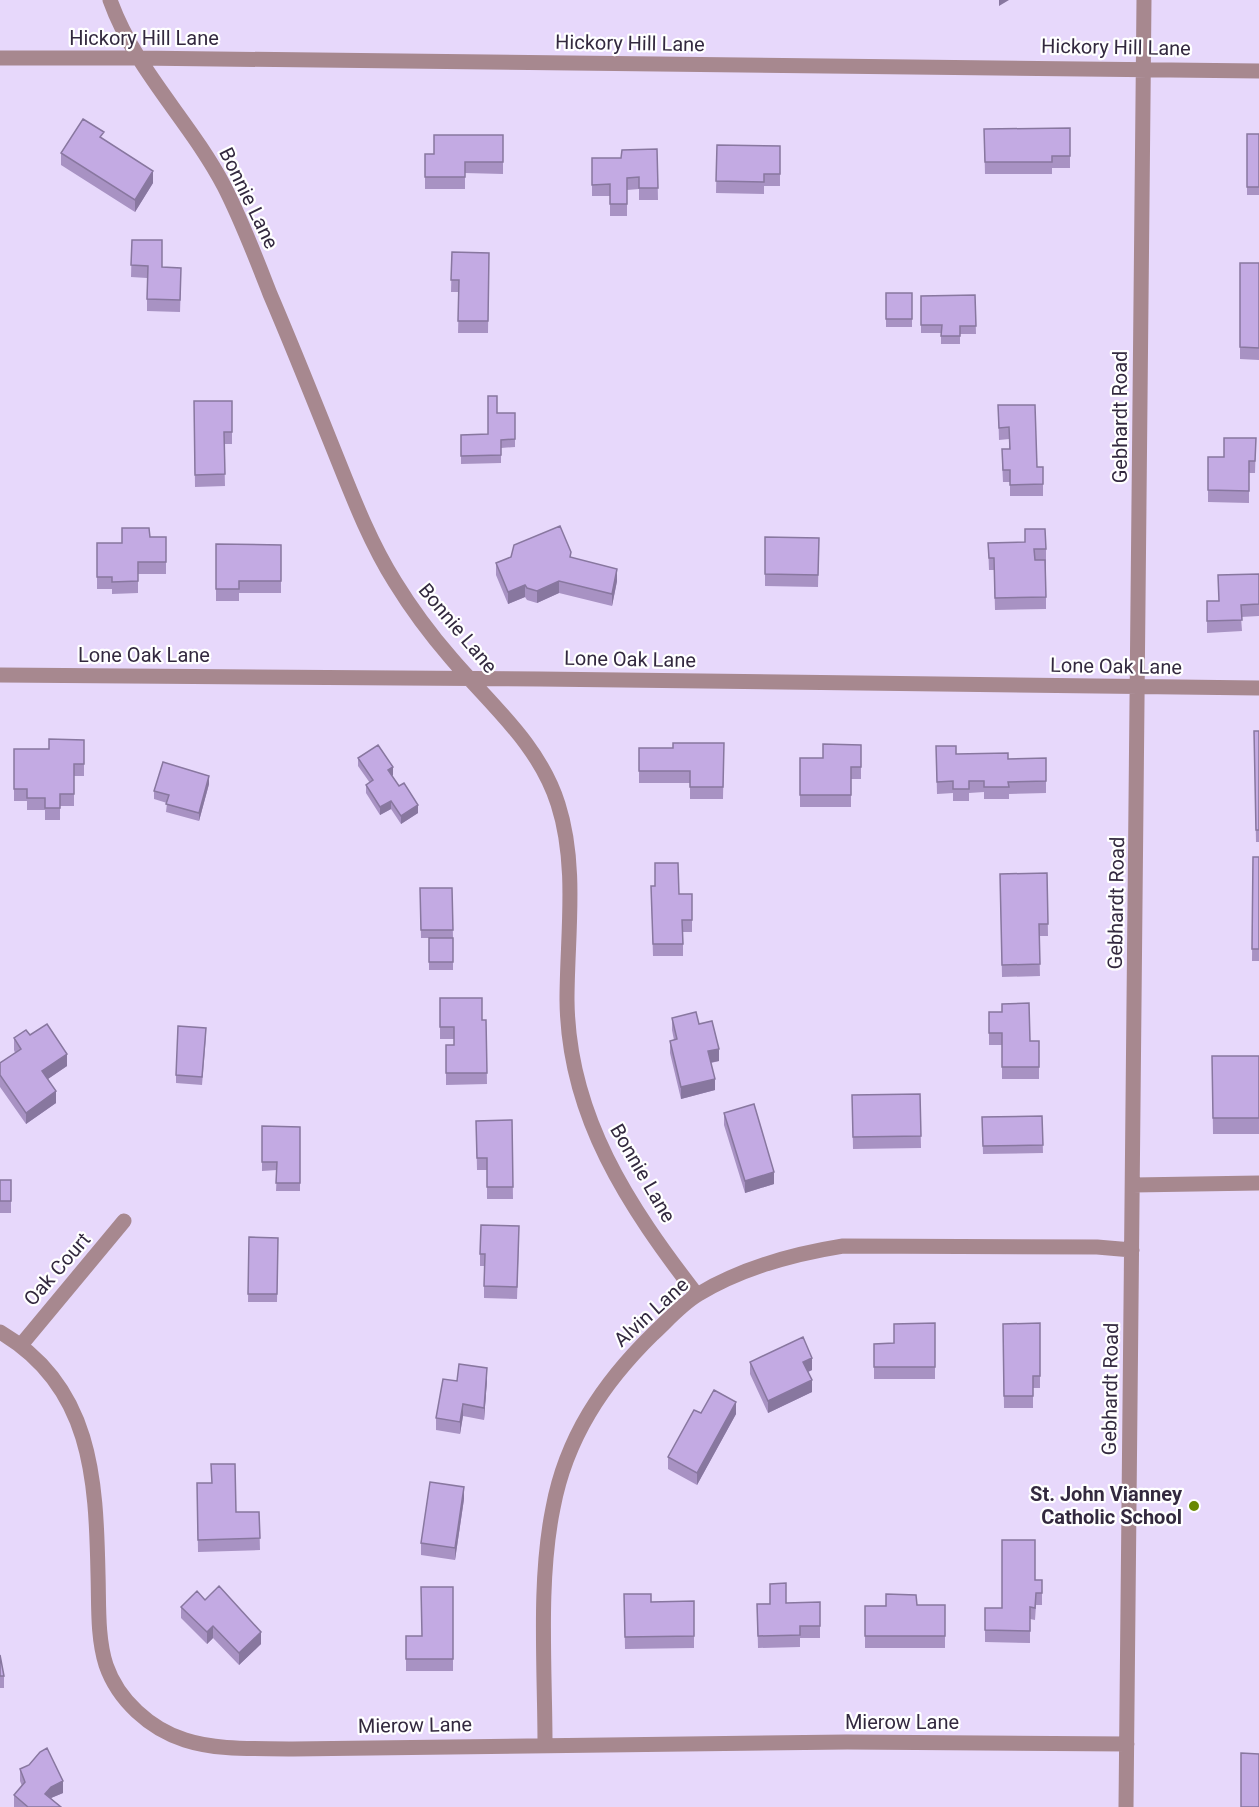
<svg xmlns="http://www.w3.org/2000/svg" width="1259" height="1807" viewBox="0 0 1259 1807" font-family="Roboto,sans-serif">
  <rect width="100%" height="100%" fill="#e7d8fb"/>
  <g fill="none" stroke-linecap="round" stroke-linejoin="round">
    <!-- minor -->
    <path stroke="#a7888f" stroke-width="15" d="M110 0C135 70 190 121 224 186 242 221 256 258 270 294 291 343 311 393 331 443 350 490 368 539 395 582 411 608 431 635 451 658 491 705 539 744 558 804 578 866 567 936 567 1000 568 1116 629 1207 697 1295
      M0 58H137L1259 71
      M0 675 540 679 1259 688
      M1133 1185 1259 1183
      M0 1332C92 1386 96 1478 98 1574 99 1603 97 1637 106 1665 118 1700 150 1729 185 1740 219 1751 258 1748 293 1749L847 1742 1127 1744
      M21 1345 124 1221
      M545 1744C545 1669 538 1581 553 1508 566 1438 603 1383 653 1334 667 1321 681 1305 697 1295 741 1268 793 1254 843 1246L1097 1247 1132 1250
      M1126 1807 1144 0"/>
  </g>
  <!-- wall -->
  <path fill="#a892c3" d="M1070 128V168H1052V174H985L984 129Z
    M1247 134H1259V195H1247Z
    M503 135V174L465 173V189H425V154H434Z
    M104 140 153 183 135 212 61 165V153Z
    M717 145 780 146V186H764V194L716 193Z
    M657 149 658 200H639V189L627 190V216H610V196H592V158H621Z
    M132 240 162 267 181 280 180 312 147 311V278L131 277Z
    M452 252 489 253 488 333H458L459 292H451Z
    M1240 263H1259V360L1240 359Z
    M886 293H912V327H886Z
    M975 295 976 334H960V344H941V333H921V296Z
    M194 401H232V444H224L225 486 195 487Z
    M998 405 1037 467H1043V496H1010V482H1003L1002 461 1009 449V439L999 440Z
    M497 413H515V447L501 448V463L461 464V435L488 434Z
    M1256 438 1255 473H1249V503L1208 502V457H1224Z
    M150 537H166V574H138V593L112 594V589H97V543H122Z
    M765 537 819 538 818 587 765 586Z
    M988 543 1046 549V609L995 610 994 570H989Z
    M216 544 281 545V593H239V601H216Z
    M571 558 617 581 612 606 559 593 537 603 527 600 525 597 508 604 496 575V563Z
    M1259 574V616L1241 617 1242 631 1207 633V601H1219Z
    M1254 731H1259V842H1256Z
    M84 740V776H74V806H60V820H45V810H27V801H14V749H49Z
    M724 743 723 799H690V783H639V748H673Z
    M861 745V779H851V807H800V758H823Z
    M936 746 956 754 1008 759 1046 758V793L1009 794V799H984V792L969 793V801H953V793L937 794Z
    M358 758 393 775 392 776 418 813 401 824 391 809 380 815 366 793V785L370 783 358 766Z
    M209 784 199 821 166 812 167 803 154 799V791Z
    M1253 857H1259V961H1252Z
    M1047 873 1048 936H1039L1040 976 1002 977 1000 874Z
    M651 886 679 894H692V932H683V956H653Z
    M420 888H452L453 938H421Z
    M429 938H453V970H429Z
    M440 998 482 1020H486L487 1084 446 1085V1045H454V1039H440Z
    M989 1012 1030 1041H1039V1079H1002V1045H989Z
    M672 1018 699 1024 719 1061 711 1063 715 1090 681 1099 670 1053V1041L674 1040 672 1030Z
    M30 1035 67 1066 48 1079 56 1103 26 1124 0 1087V1063L15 1053 14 1050V1038Z
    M206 1036 202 1085 176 1083V1075Z
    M1212 1056H1259V1134H1213Z
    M920 1094 921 1148 853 1149 852 1095Z
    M724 1113 774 1184 745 1193 724 1125Z
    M1042 1116 1043 1153 983 1154 982 1117Z
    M512 1120 513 1199H487V1170H477L476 1121Z
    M262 1126 300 1127V1191H276L277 1170 262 1171Z
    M0 1180H11V1213H0Z
    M249 1237 278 1238 277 1302H248Z
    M519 1238 517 1299 484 1298V1266H480V1254Z
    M935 1323V1379H874V1344L894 1343Z
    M1040 1323V1388H1033V1408H1004L1003 1324Z
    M750 1362 812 1370 808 1372 812 1392 768 1413 750 1374Z
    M487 1380 484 1420 463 1416 460 1434 436 1430V1418L457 1381Z
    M701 1413 736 1414 697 1485 668 1469V1457Z
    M197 1483 236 1512H259L260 1550 198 1552Z
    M464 1499 455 1560 421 1555V1543Z
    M1035 1580H1042V1605H1036L1035 1620 1030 1619V1643L985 1642V1608H1002Z
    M453 1587V1671H406V1636H422Z
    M624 1594 651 1602 694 1601V1648L625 1649Z
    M205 1600 261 1644 239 1665 213 1638 207 1644 181 1618V1607Z
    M820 1602V1638H800V1647L758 1648 757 1604Z
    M945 1605V1648H865V1606Z
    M0 1655 4 1676V1688H0Z
    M20 1769 63 1793 51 1798 61 1807H14V1795L22 1786 20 1781Z"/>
  <!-- shaded-wall -->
  <path fill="#88779f" d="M999 0H1009L999 6Z
    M153 171V183L135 212V200Z
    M617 569V581L612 606V594Z
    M559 581V593L537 603V591Z
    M525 585V597L508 604V592Z
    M393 767V775L388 778V770Z
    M209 776V784L199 821V813Z
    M391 801V809L380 815V807Z
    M418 805V813L401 824V816Z
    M719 1049V1061L708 1063V1051Z
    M67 1054V1066L42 1083V1071Z
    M715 1079V1090L681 1099V1087Z
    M56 1091V1103L26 1124V1113Z
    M774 1172V1184L745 1193V1181Z
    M812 1358V1370L803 1374V1362Z
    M487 1368V1380L484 1420V1408Z
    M812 1380V1392L768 1413V1401Z
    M736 1402V1414L697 1485V1473Z
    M463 1404V1416L460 1434V1422Z
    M464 1487V1499L455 1560V1548Z
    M213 1626V1638L207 1644V1632Z
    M261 1632V1644L239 1665V1653Z
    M63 1781V1793L51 1798 45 1794 51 1787Z"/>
  <!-- building -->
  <path fill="#c3aae3" stroke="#88779f" stroke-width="1.5" d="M83 119 104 132 100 137 153 171 135 200 61 153Z
    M1070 128V156H1052V162H985L984 129Z
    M1247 134H1259V187H1247Z
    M434 135H503V162H465V177H425V154H434Z
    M717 145 780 146V174H764V182L716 181Z
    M657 149 658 188H639V177L627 178V204H610V184L592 185V158H621L622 150Z
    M132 240H162V267L181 268 180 300 147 299 148 266 131 265Z
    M452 252 489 253 488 321H458L459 280H451Z
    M1240 263H1259V348L1240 347Z
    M886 293H912V319H886Z
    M975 295 976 326H960V336H941L942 325H921V296Z
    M488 396H497V413H515V439L501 440V455L461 456V435L488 434Z
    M194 401H232V432H224L225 474 195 475Z
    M998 405H1035L1037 467H1043V484L1010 485V470H1003L1002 449H1010L1009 427 999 428Z
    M1224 438H1256L1255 461H1249V491L1208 490V457H1224Z
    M560 526 571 552 570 557 617 569 612 594 559 581 537 591 527 588 525 585 508 592 496 563 511 557 514 545Z
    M122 528H149L150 537H166V562H138V581L112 582V577H97V543H122Z
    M1025 529H1045L1046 549H1034L1035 560H1045L1046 597 995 598 994 558H989L988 543 1025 542Z
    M765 537 819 538 818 575 765 574Z
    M216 544 281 545V581H239V589H216Z
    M1259 574V604L1241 605 1242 620 1207 621V601H1219L1218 575Z
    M1254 731H1259V830H1256Z
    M49 739 84 740V764H74V794H60V808H45V798H27V789H14V749H49Z
    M673 743H724L723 787H690V771H639V748H673Z
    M823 744 861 745V767H851V795H800V758H823Z
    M378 745 393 767 388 770 399 786 404 783 418 805 401 816 391 801 380 807 366 785 373 780 358 758Z
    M936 746H956V754L1008 753V759L1046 758V781L1008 782 1009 787H984V781H969V789H953V781L937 782Z
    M163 762 209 776 199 813 166 804 169 795 154 791Z
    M1253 857H1259V949H1252Z
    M655 863H678L679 894H692V920H682L683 944H653L651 886H655Z
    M1047 873 1048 924H1039L1040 964 1002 965 1000 874Z
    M420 888H452L453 930H421Z
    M429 938H453V962H429Z
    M440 998H482V1020H486L487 1073H446V1045H454V1027H440Z
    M1029 1003 1030 1041H1039V1067H1002V1033H989V1012H1002V1004Z
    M696 1012 699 1024 712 1021 719 1049 708 1051 715 1079 681 1087 670 1041 677 1039 672 1018Z
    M47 1024 67 1054 42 1071 56 1091 26 1113 0 1075V1063L21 1049 14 1038 26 1030 30 1035Z
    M178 1026 206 1028 202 1077 176 1075Z
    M1212 1056H1259V1118H1213Z
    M920 1094 921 1136 853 1137 852 1095Z
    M754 1104 774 1172 745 1181 724 1113Z
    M1042 1116 1043 1145 983 1146 982 1117Z
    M512 1120 513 1187H487V1158H477L476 1121Z
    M262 1126 300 1127V1183H276L277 1162H262Z
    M0 1180H11V1201H0Z
    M481 1225 519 1226 517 1287 484 1286 485 1254H480Z
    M249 1237 278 1238 277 1294H248Z
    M935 1323V1367H874V1344L894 1343V1324Z
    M1040 1323V1376H1033V1396H1004L1003 1324Z
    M803 1337 812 1358 803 1362 812 1380 768 1401 750 1362Z
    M459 1364 487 1368 484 1408 463 1404 460 1422 436 1418 443 1379 457 1381Z
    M714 1390 736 1402 697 1473 668 1457 694 1410 701 1413Z
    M211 1464H235L236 1512H259L260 1538 198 1540 197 1483H212Z
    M430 1482 464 1487 455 1548 421 1543Z
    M1002 1540H1035V1580H1042V1593H1036L1035 1608 1030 1607V1631L985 1630V1608H1002Z
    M786 1583V1603L820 1602V1626H800V1635L758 1636 757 1604H770V1584Z
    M219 1586 261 1632 239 1653 213 1626 207 1632 181 1607 197 1591 205 1600Z
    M421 1587H453V1659H406V1636H422Z
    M624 1594H651V1602L694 1601V1636L625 1637Z
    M886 1594 916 1595 917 1605H945V1636H865V1606H886Z
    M0 1655 4 1676H0Z
    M47 1748 63 1781 51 1787 45 1794 61 1807H28L14 1795 25 1782 20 1769 29 1765 40 1752Z
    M1241 1753 1259 1754V1807H1241Z"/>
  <!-- markers -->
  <circle fill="#688804" stroke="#fff" stroke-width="2" cx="1194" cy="1506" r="6"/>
  <g text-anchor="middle" stroke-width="4.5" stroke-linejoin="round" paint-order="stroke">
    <!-- street labels -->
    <g font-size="20" fill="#33293f" stroke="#fff">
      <text x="144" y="45">Hickory Hill Lane</text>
      <text transform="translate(630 43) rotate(1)" y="7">Hickory Hill Lane</text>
      <text transform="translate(1116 47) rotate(1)" y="7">Hickory Hill Lane</text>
      <text transform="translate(249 198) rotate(64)" y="7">Bonnie Lane</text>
      <text transform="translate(1120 417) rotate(-90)" y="7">Gebhardt Road</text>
      <text transform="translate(458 628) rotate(50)" y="7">Bonnie Lane</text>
      <text x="144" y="662">Lone Oak Lane</text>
      <text transform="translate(630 659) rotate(1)" y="7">Lone Oak Lane</text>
      <text transform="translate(1116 666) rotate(1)" y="7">Lone Oak Lane</text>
      <text transform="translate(1116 903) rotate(-89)" y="7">Gebhardt Road</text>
      <text transform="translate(643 1173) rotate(60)" y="7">Bonnie Lane</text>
      <text transform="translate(57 1269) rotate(-49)" y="7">Oak Court</text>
      <text transform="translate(651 1312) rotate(-42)" y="7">Alvin Lane</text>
      <text transform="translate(1110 1389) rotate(-89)" y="7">Gebhardt Road</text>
      <text x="902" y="1729">Mierow Lane</text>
      <text transform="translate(415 1725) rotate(-1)" y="7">Mierow Lane</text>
    </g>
    <!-- poi labels -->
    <g font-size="20" font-weight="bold" fill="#33293f" stroke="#fff" text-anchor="end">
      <text x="1182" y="1501">St. John Vianney<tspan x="1182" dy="23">Catholic School</tspan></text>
    </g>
  </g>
</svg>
